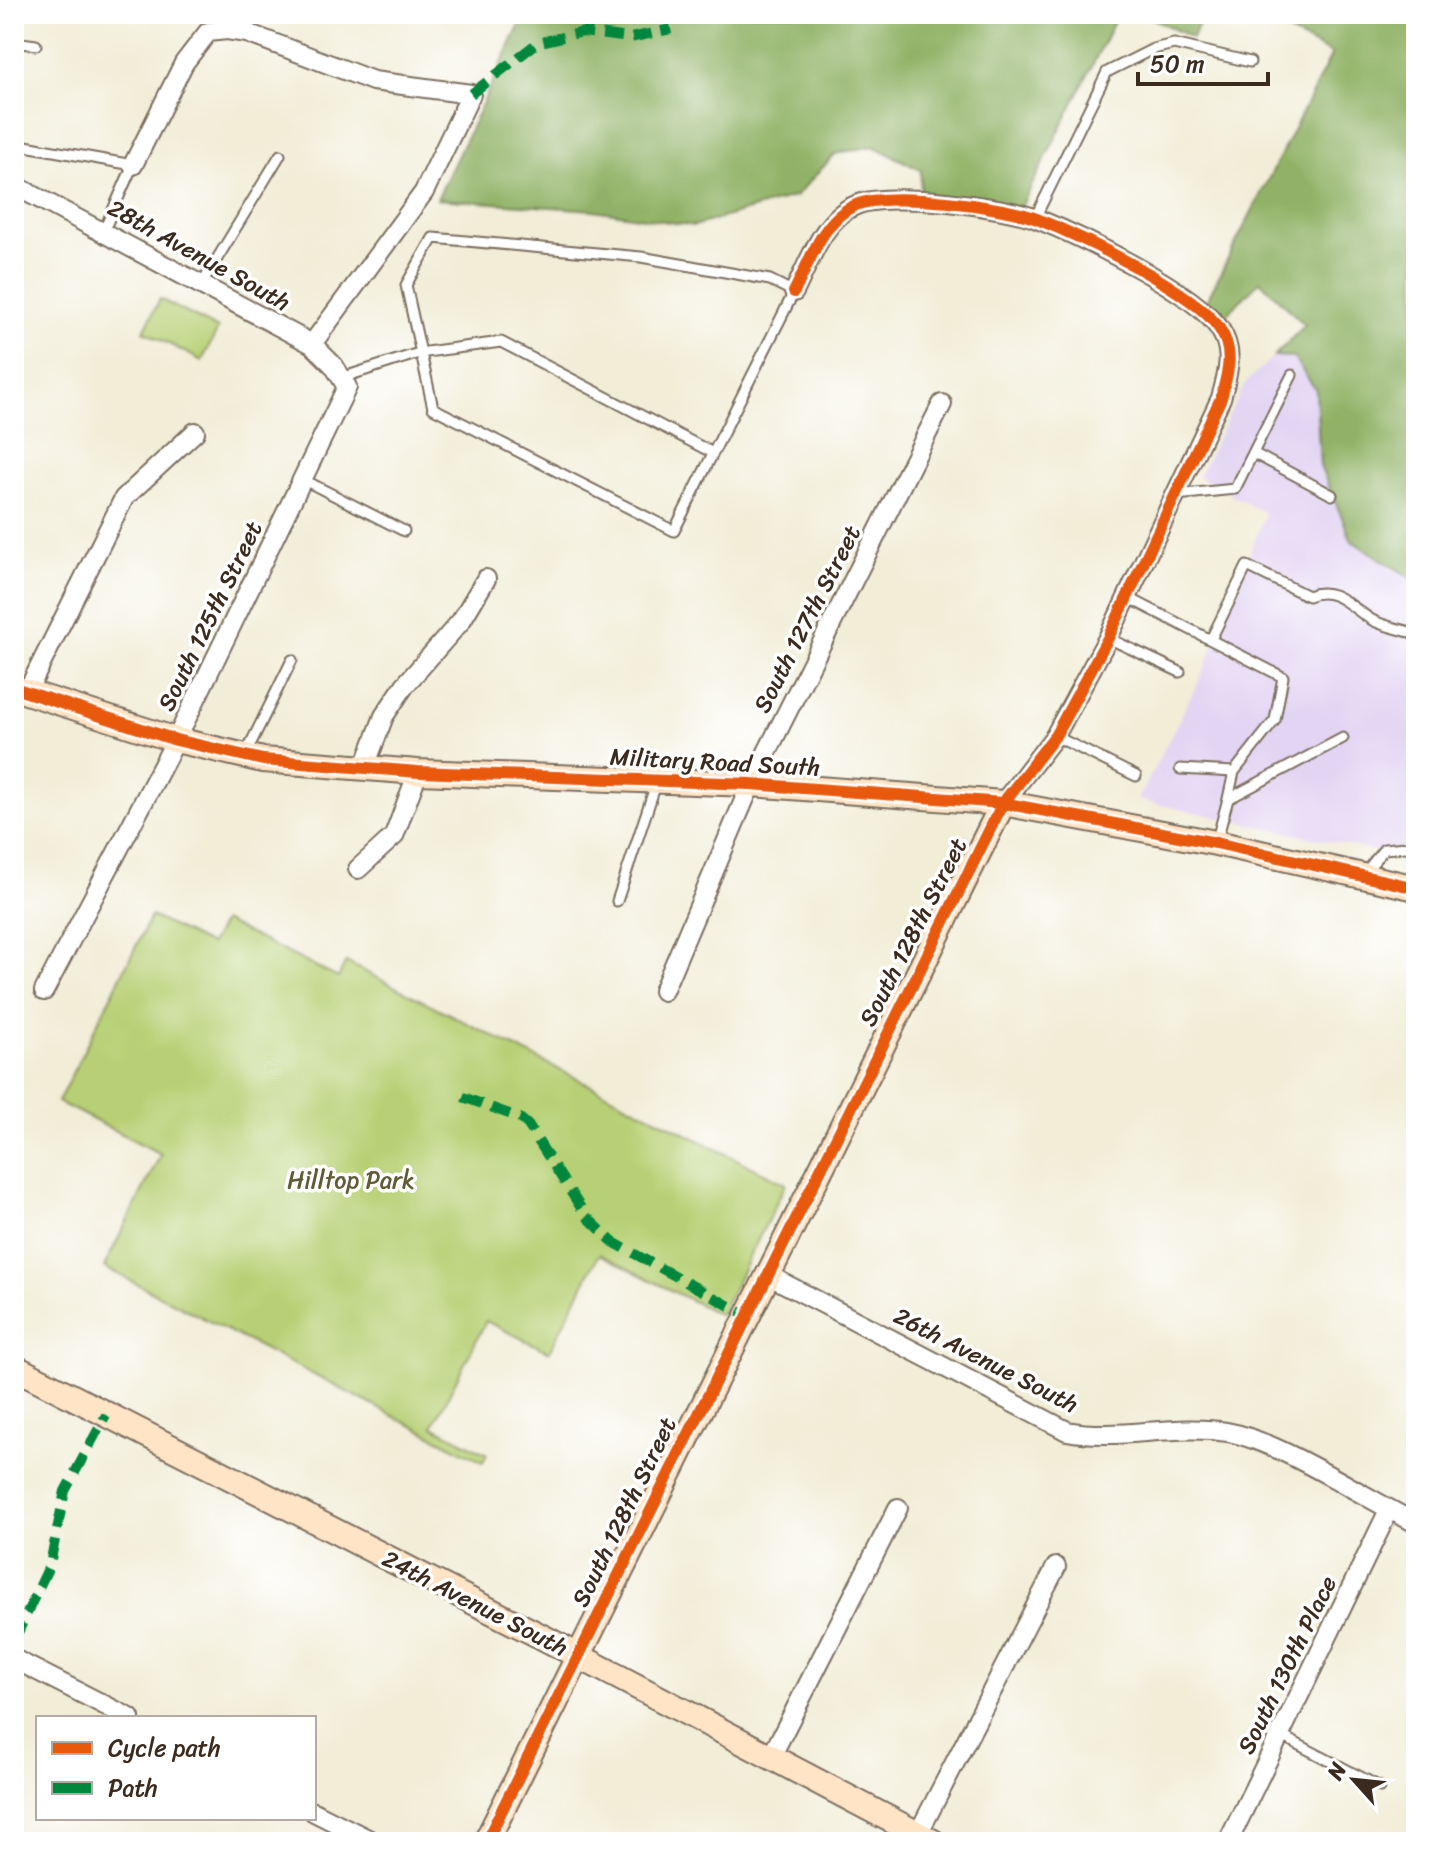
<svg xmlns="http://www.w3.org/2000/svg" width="1430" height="1856" viewBox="0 0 1430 1856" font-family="Sriracha,sans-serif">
  <rect width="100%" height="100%" fill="#fff"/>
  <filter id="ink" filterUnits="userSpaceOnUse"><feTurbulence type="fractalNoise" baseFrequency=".0125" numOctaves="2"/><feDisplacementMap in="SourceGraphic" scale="16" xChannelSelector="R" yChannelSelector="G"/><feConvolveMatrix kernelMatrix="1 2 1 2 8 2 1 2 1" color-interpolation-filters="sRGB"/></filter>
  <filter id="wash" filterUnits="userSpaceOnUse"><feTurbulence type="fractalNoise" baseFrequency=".006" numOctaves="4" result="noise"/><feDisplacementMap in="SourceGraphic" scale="32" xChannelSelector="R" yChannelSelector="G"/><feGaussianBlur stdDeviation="1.8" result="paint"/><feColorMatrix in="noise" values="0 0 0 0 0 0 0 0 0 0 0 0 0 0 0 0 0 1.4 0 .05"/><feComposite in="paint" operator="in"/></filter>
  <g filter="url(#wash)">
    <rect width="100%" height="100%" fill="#f1edd7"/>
    <!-- built -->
    <path fill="#e2d4f3" d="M1274 356 1293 357 1316 390 1320 466 1352 540 1416 581V860L1138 800 1202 675 1265 513 1198 477 1244 385Z"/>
    <!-- green -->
    <path fill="#b7d075" stroke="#797d4a" stroke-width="2" d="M160 299 218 329 202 361 144 331Z
      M151 916 210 945 223 921 338 978 346 962 786 1184 720 1315 599 1254 549 1352 486 1321 433 1426 487 1454 483 1462 104 1267 161 1154 58 1102Z"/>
    <!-- forest -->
    <path fill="#91b266" stroke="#666e42" stroke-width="2" d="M525 14H1118L1018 213 920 199 921 170 873 146 835 154 796 196 694 226 594 210 437 199Z
      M1144 14H1204L1192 38Z
      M1254 14H1416V581L1352 541 1320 466 1316 390 1293 357 1274 356 1305 325 1260 281 1218 323 1203 308 1332 54Z"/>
  </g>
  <g filter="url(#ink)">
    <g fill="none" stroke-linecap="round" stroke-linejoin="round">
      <defs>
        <path id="lane" d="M14 42 36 45
          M14 144 133 165 104 230
          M1035 218 1107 72 1153 49 1174 44 1250 62
          M433 238 641 257 770 280 794 292 674 531 433 408 406 285Z
          M203 282 280 155
          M341 378 419 353 501 342 713 453
          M1253 453 1332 495
          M302 479 404 531
          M1176 495 1235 489 1292 375
          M1127 597 1283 677 1275 720 1234 772 1180 769
          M1108 638 1180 672
          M1211 639 1247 566 1308 596C1335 585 1350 607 1372 620 1385 627 1402 629 1416 634
          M1055 736 1136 776
          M246 753 292 660
          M1228 799 1234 772
          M1216 843 1228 799 1343 738
          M1364 874 1384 849 1416 846
          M617 901 656 784
          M1280 1735 1380 1787"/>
        <path id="street" d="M133 165 184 63 208 32 227 30 247 33 373 81 471 94 424 192 312 344
          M14 185 312 344 334 366 347 387 176 740 44 991
          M794 292C809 263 823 218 856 205 889 191 1004 206 1037 219 1080 236 1194 291 1219 328 1235 351 1228 373 1221 398L1108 638 1055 736 1003 803
          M27 692 124 498 195 432
          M364 769 384 716 405 685 461 621 486 579
          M358 869 394 836 418 772
          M663 991 751 784 942 404
          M766 1274 1067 1431C1120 1441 1174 1423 1227 1432 1280 1441 1364 1498 1416 1523
          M14 1659 130 1718
          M771 1757 898 1508
          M314 1812 374 1842
          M918 1834 1056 1567
          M1228 1842 1389 1510"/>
        <path id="secondary" d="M14 688 176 740 263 760 418 772 751 784 1003 803 1216 843 1416 888
          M14 1367 548 1640 933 1842
          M486 1842 1003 803"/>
      </defs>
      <!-- lane casing -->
      <use href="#lane" stroke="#7b6e5f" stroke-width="13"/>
      <!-- street casing -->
      <use href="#street" stroke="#7b6e5f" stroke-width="22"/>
      <!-- secondary casing -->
      <use href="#secondary" stroke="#7b6e5f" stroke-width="28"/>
      <!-- lane -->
      <use href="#lane" stroke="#fff" stroke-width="9"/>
      <!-- street -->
      <use href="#street" stroke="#fff" stroke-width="18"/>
      <!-- secondary -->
      <use href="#secondary" stroke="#ffe4c6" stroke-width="24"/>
      <!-- quiet -->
      <path stroke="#00873e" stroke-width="10" stroke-dasharray="20 10" stroke-linecap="butt" d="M471 94 537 43 583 32 630 38 671 29
        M463 1097 520 1118 528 1125 586 1216 613 1242 746 1315
        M14 1641 50 1564 65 1491 106 1415"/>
      <defs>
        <path id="cycleway" d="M14 688 176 740 263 760 418 772 751 784 1003 803 1216 843 1416 888
          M486 1842 1003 803 1055 736 1108 638 1221 398C1228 373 1235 351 1219 328 1194 291 1080 236 1037 219 1004 206 889 191 856 205 823 218 809 263 794 292"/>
      </defs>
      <!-- cycleway casing -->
      <use href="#cycleway" stroke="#fff" stroke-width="17"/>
      <!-- cycleway -->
      <use href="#cycleway" stroke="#e8590c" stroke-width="12"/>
    </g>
  </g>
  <g text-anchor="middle" stroke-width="7" stroke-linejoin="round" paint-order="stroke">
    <!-- street labels -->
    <g font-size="24" fill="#3b2a1e" stroke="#fff">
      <text transform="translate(199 255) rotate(29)" y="8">28th Avenue South</text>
      <text transform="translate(210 616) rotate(-64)" y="8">South 125th Street</text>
      <text transform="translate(807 619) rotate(-63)" y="8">South 127th Street</text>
      <text transform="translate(715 762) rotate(3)" y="8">Military Road South</text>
      <text transform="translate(913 932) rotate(-63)" y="8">South 128th Street</text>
      <text transform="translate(986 1360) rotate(27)" y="8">26th Avenue South</text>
      <text transform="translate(624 1512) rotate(-64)" y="8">South 128th Street</text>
      <text transform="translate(475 1603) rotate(27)" y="8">24th Avenue South</text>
      <text transform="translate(1287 1665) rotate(-64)" y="8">South 130th Place</text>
    </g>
    <!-- park labels -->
    <g font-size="24" fill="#605c38" stroke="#fff">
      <text x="351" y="1188">Hilltop Park</text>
    </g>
  </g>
  <!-- margin -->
  <rect width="1430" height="1856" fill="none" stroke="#fff" stroke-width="48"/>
  <!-- legend -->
  <rect x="36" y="1716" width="280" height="104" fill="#ffffff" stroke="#b1aaa5" stroke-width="2"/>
  <rect x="52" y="1742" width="40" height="12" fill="#e8590c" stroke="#b1aaa5" stroke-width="2"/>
  <text x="108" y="1756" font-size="24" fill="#3b2a1e">Cycle path</text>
  <rect x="52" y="1782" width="40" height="12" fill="#00873e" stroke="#b1aaa5" stroke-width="2"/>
  <text x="108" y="1796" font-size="24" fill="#3b2a1e">Path</text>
  <!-- north arrow -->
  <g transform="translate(1354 1780) rotate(297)" stroke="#ffffff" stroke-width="6" paint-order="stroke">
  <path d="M0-6L14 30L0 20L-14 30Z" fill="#3b2a1e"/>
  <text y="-12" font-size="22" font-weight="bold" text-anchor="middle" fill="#3b2a1e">N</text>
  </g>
  <!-- scale -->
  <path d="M1138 72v12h130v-12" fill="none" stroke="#3b2a1e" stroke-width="4"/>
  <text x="1150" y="72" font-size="24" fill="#3b2a1e" stroke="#ffffff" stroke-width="6" paint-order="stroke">50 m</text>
</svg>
